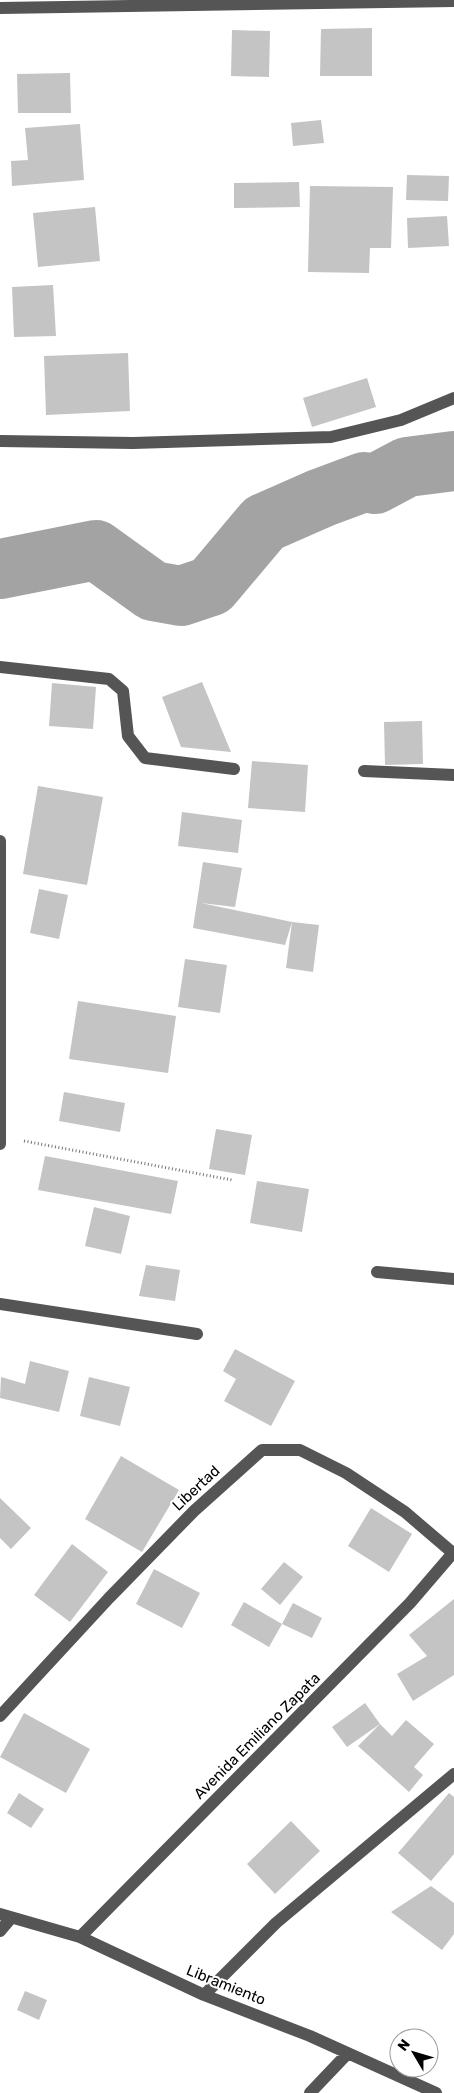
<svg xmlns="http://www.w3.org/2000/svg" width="454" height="2093" viewBox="0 0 454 2093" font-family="Rubik,sans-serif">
  <rect width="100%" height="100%" fill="#fff"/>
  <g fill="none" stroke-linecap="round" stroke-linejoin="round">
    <!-- river -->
    <path stroke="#a3a3a3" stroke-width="60" d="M0 569 96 550 153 591 181 596 211 586 264 523 321 498 364 482 375 484 407 467 454 461"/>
  </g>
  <!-- building -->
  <path fill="#c4c4c4" d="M372 28V76H320L321 29Z
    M232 30 270 31 269 77 231 76Z
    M70 73 71 113H18L17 74Z
    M321 120 324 143 293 146 291 123Z
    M80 124 84 180 12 186 11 161 28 160 25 128Z
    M407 175 449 176 448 201 406 200Z
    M299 182 300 207 234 208V183Z
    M310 186 393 187 391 248H370L369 273 308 272Z
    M95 207 100 261 38 267 33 213Z
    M447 216 449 246 408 248 407 218Z
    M53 285 56 336 14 337 12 287Z
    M128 353 130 411 46 415 44 356Z
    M367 378 376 407 312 427 303 398Z
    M202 682 231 752 181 747 162 697Z
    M52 683 96 687 93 729 49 726Z
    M422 721 423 764 385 765 384 722Z
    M252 761 308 765 305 812 248 808Z
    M38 786 103 797 87 885 23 874Z
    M182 812 242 820 238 853 178 846Z
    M203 862 242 868 235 907 201 903 292 922 285 945 193 928Z
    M39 889 68 895 59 939 30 933Z
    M292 922 319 925 313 972 286 968Z
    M185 959 227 965 220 1013 178 1007Z
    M78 1001 176 1016 168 1073 69 1059Z
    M64 1092 125 1103 120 1132 59 1121Z
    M216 1129 252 1135 245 1175 209 1169Z
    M45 1156 178 1181 171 1214 38 1190Z
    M257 1181 309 1189 302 1232 250 1223Z
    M94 1207 130 1216 121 1254 85 1246Z
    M146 1265 180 1270 175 1301 139 1296Z
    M235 1349 295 1381 271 1426 224 1401 236 1379 223 1371Z
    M30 1361 69 1371 59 1412 0 1398 1 1377 25 1384Z
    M89 1377 130 1387 120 1426 80 1416Z
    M121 1456 179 1490 142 1552 85 1519Z
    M0 1498 31 1528 11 1549 0 1538Z
    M371 1508 412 1534 389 1572 348 1546Z
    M72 1544 108 1572 70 1622 34 1595Z
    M284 1562 303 1577 280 1605 261 1589Z
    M154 1569 200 1593 182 1628 136 1604Z
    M454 1599V1675L413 1701 397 1674 427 1656 409 1635Z
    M244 1602 282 1624 269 1647 231 1625Z
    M293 1603 322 1618 312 1638 282 1624Z
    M365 1703 380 1724 347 1747 332 1727Z
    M24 1713 90 1749 66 1793 0 1757Z
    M406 1720 434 1744 414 1767 423 1775 409 1792 358 1746 380 1724 392 1736Z
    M19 1793 44 1809 31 1828 7 1813Z
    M449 1793 454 1797V1854L431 1881 398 1853Z
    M291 1821 320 1851 275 1894 247 1864Z
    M431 1886 454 1903V1934L442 1950 391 1912Z
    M25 1991 47 2000 39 2020 17 2010Z"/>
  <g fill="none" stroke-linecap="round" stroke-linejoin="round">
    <!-- path -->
    <path stroke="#777" stroke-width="3" stroke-dasharray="1 2.5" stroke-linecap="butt" d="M24 1141 232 1180"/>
    <!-- minor -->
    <path stroke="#555" stroke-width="12" d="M0 8 454 1
      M0 441 133 443 331 437 401 420 454 398
      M0 667 109 679 123 691 128 736 145 758 234 769
      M364 771 454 775
      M0 841V1144
      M377 1272 454 1279
      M0 1304 197 1334
      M0 1716 109 1598 194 1511 262 1450H300L346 1473 405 1512 454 1554
      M0 1914 80 1937 204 1995 310 2036 436 2093
      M0 1931 11 1918
      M80 1937 410 1603 453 1553
      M204 1995 276 1923 454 1774
      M310 2093 348 2053"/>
  </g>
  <g text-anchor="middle" stroke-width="4" stroke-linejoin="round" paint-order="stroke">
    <!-- street labels -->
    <g font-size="15" fill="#000" stroke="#fff">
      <text transform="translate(196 1488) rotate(-43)" y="5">Libertad</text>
      <text transform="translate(257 1736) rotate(-45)" y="5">Avenida Emiliano Zapata</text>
      <text transform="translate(226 1985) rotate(22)" y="5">Libramiento</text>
    </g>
  </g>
  <!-- north arrow -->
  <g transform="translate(414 2053) rotate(308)"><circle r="24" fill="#ffffff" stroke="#999999"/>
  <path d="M0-4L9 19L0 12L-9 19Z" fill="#000000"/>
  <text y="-8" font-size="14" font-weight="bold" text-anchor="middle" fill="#000000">N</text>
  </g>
</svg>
